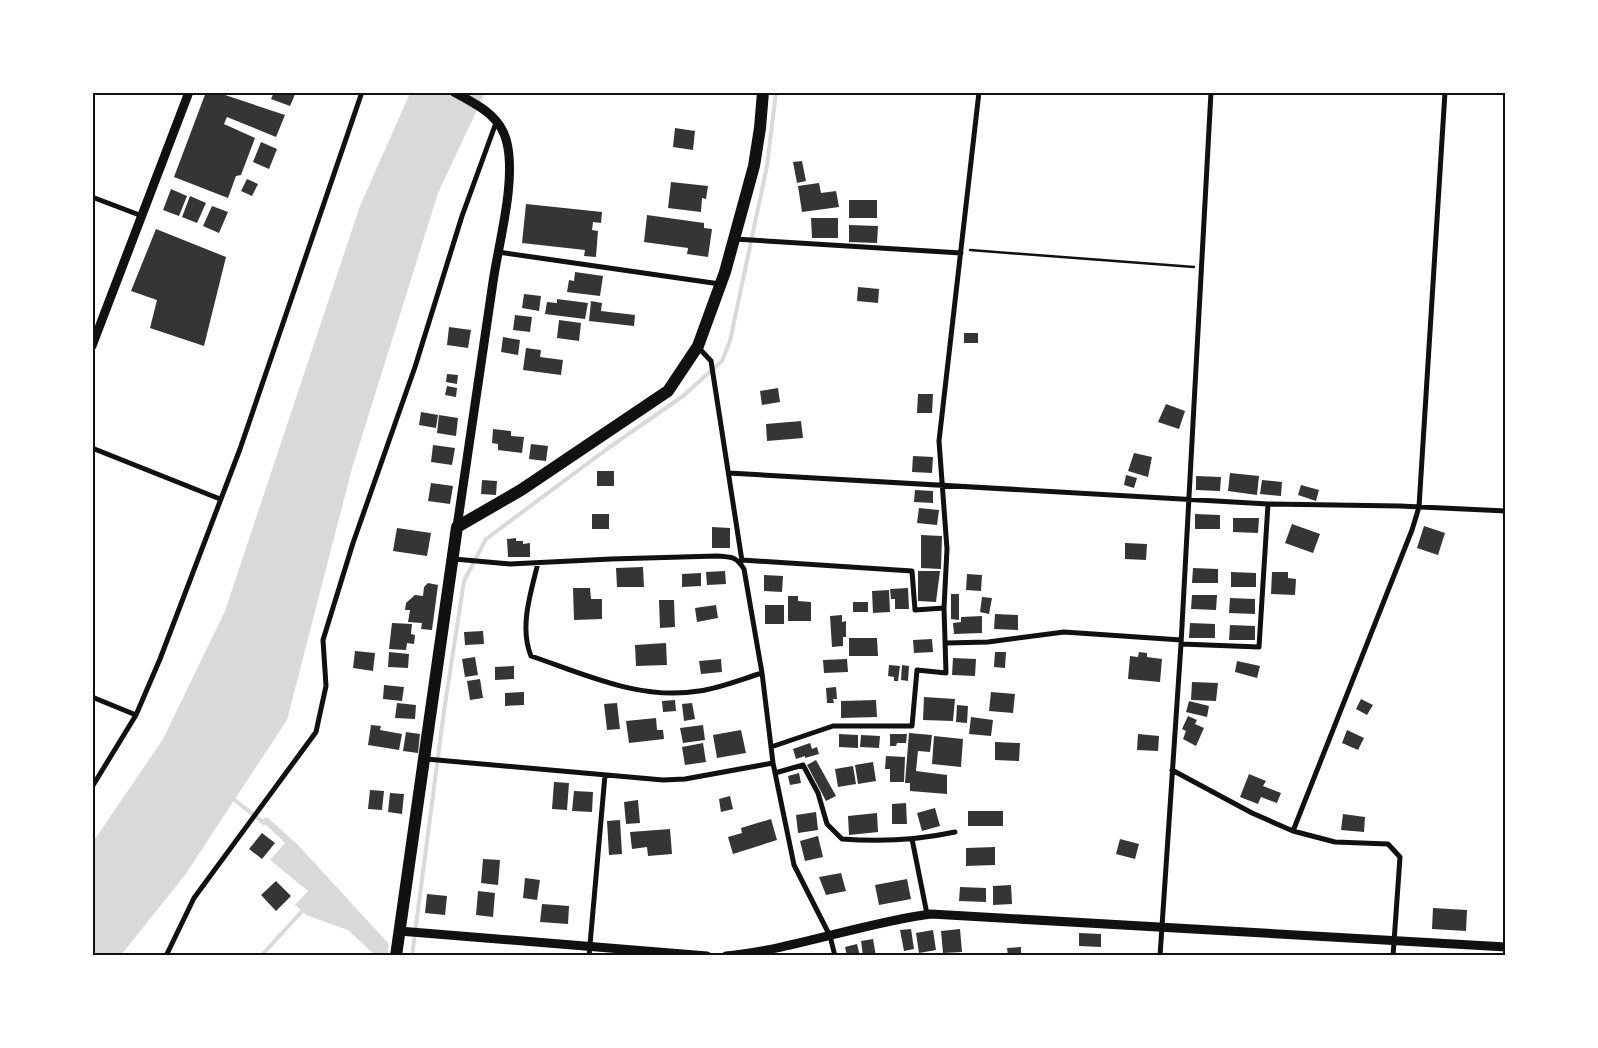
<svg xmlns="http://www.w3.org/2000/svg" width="1598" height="1048" viewBox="0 0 1598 1048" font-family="Lato,sans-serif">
  <rect width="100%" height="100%" fill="#fff"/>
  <!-- water -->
  <path fill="#d9d9d9" d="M410 93H485L438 193 352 468 287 720 185 875 121 955 93 956V842L163 739 225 611 360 206Z
    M267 817 298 845 389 944 387 955H375L348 930 306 915 295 905 308 891 270 860 285 843 261 820Z"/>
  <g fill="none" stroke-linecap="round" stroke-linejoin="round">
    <!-- stream -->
    <path stroke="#d9d9d9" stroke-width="4" d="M232 798 264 823
      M261 956 304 909
      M412 956 444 711 464 581 486 539 607 449 683 396 722 361 730 341 767 166 776 92"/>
  </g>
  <!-- building -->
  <path fill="#353535" d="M206 92H216L285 115 276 137 227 117 224 124 255 138 241 175 236 176 228 198 174 177Z
    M274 92H296L290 106 271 99Z
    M675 128 695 131 693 150 673 147Z
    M261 142 277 149 269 169 253 162Z
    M802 161 806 181 797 183 793 162Z
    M247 179 258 184 252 196 241 191Z
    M671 182 708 186 706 199 702 198 701 212 668 208Z
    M819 183 821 193 836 191 839 207 802 212 798 186Z
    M171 189 187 196 179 216 163 210Z
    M190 196 206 203 197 223 182 217Z
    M849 200H877V218H849Z
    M526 204 602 212 601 223 593 222 592 230 598 231 596 257 584 256 585 250 522 243Z
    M212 206 228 212 219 233 203 226Z
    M647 215 704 223V228L712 229 708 257 687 254 688 248 644 242Z
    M811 218H838V238H812Z
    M849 225 878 226 877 243 849 242Z
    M156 229 226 257 204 346 150 328 157 300 131 291Z
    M575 272 603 276 600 296 567 292 569 280 574 281Z
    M858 287 879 289 878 303 857 301Z
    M524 294 541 296 539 311 522 308Z
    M557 299 588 303 585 319 545 314 547 302 557 303Z
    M591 301 602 303 601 311 635 315 634 326 589 321Z
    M515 315 532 317 530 332 513 330Z
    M559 320 581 323 579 341 557 338Z
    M449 327 471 330 468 348 447 345Z
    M964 333H978V343H964Z
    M503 337 520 340 518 355 501 352Z
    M526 348 541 350 540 357 563 360 561 375 523 370Z
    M447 374 458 375 457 384 446 382Z
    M447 386 457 388 456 397 445 395Z
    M778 388 780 402 762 405 760 391Z
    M918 394H933L932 413H917Z
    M1166 404 1185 411 1179 429 1158 422Z
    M421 412 438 415 436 428 419 425Z
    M439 415 458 418 456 436 437 433Z
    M801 421 803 438 767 441 766 424Z
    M493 429 511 431V436L524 437 522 453 498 450V444L492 443Z
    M531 444 548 446 546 461 529 459Z
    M433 445 455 448 452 465 431 462Z
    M1134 453 1152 457 1148 477 1128 471Z
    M913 456 933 457 932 473 912 472Z
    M597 471H614V486H597Z
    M1230 473 1259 476 1257 495 1228 491Z
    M1126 475 1137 478 1134 488 1124 485Z
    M1196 476 1221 477 1220 491 1196 490Z
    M482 480 497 481 496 495 481 494Z
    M1262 480 1282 482 1281 496 1260 494Z
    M431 483 453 486 450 504 428 501Z
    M1301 485 1319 490 1316 501 1298 495Z
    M915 490 933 491V503L914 502Z
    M919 508 939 510 937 525 917 523Z
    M592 514H609V529H592Z
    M1195 514 1220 515V529H1195Z
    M1233 518H1259L1258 533 1233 532Z
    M1292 524 1320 534 1313 553 1285 543Z
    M1424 526 1445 533 1438 555 1417 548Z
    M712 527 730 528V548H712Z
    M397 528 431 533 427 556 393 551Z
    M921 535 942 536 941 569 921 568Z
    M516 538V541H523V544L530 543V557H508L507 539Z
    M1125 543 1147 544 1146 560 1125 559Z
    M643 567 644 587H617L616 568Z
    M1193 568 1218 569V583H1192Z
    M725 571 726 584 707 585 706 572Z
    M918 571H940L936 602 918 601Z
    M1231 572 1256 573V587H1231Z
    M1272 572H1288V578L1296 579 1295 595 1271 594Z
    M701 573V586L682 587V574Z
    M967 574 982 575 981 591 966 590Z
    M764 575 783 576 782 592 764 591Z
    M428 583 438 585 432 630 421 629 422 623 408 622 410 610H405L406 603 415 595 423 596 424 587Z
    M573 588H590L591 599H602V619L574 620Z
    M908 588 909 609H895V599H891L890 589Z
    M889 590 890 612 873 613 872 591Z
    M951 594H959V620L951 619Z
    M1192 595H1217L1216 610 1191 609Z
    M788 596H798V601L811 602V621H788Z
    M982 597 992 598 989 614 980 612Z
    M1230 598 1255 599V614L1229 613Z
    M659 600H674L675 627 660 628Z
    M853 602H868V612H853Z
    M716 605 718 618 697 622 695 608Z
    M765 605H784V624H765Z
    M995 614 1018 615V630L994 629Z
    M842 615V622L846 621V637H843V646L832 647 830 616Z
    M982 616V633L954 634 953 623 961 622V617Z
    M392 623 412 624 411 634 415 635 414 644 407 643 406 650 389 649Z
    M1190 623 1215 624V638H1189Z
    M1230 625 1255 626V640H1229Z
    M483 631 484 644 465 645 464 632Z
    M849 638H877L878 656H849Z
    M932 639 933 652 914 653 913 640Z
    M666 643 667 665 636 666 635 645Z
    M355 651 375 653 373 671 353 668Z
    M389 652 409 654 408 668 388 667Z
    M995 652H1006L1005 668 994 667Z
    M1139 652 1147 653V657L1162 659 1160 682 1128 679 1130 656 1138 657Z
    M475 657 478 675 465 677 462 659Z
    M953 658 976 659 975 676 952 675Z
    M721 659 722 672 701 674 699 661Z
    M847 659 848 672 824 673 823 660Z
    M1237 661 1260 666 1257 678 1235 672Z
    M889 665 900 666 898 681H894V677L888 676Z
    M902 665 909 666 908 681 901 680Z
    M514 666V679L495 680V667Z
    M480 679 483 698 470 700 467 681Z
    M1192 682 1218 683 1216 701 1191 700Z
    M384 685 404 687 402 701 383 699Z
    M836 687 837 699H833L834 703H827L826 688Z
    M524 692V705L505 706V693Z
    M991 692 1015 694 1013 713 989 711Z
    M924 697 955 699 953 721 923 720Z
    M1361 699 1373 705 1367 715 1356 709Z
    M675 700 676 711 663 712 662 701Z
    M876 700 877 717 841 718V701Z
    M1189 701 1209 706 1207 717 1186 712Z
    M397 703 416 705 415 719 395 718Z
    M617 703 620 729 607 730 604 704Z
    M692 703 695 719 684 721 682 704Z
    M957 705 968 706 967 723 956 722Z
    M1188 716 1197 720 1195 724 1204 728 1196 746 1183 739 1186 731 1182 729Z
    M971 717 993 720 991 736 969 734Z
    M656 718 657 730H663L664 739 629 743 626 721Z
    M371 725 381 726 380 730 402 734 399 750 368 745Z
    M703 725 705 740 683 743 680 728Z
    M741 730 746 753 717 758 713 735Z
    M1347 730 1364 738 1358 750 1342 743Z
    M406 732 420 734 418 753 403 751Z
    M909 733 932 735 930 752 918 751 916 771 947 775V794L910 791V783H905Z
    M839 734 858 735V748L839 747Z
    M890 734H907L906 743H897L896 746H890Z
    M1138 734 1159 736 1158 751 1137 750Z
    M861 735 880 736 879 748 860 747Z
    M934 736 963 739 961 767 932 764Z
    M995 742 1020 743 1019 761 995 760Z
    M703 743 706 762 685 765 682 747Z
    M810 743 812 749 817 747 819 754 805 758V756L796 759 793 749Z
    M886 756 905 757 904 782H890V769H885Z
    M816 760 836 796 826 801 807 765Z
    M873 762 876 781 858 784 855 765Z
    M853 766 856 784 838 787 835 769Z
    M799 773 801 783 790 785 788 776Z
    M1249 774 1266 781 1263 786 1281 793 1277 803 1261 797 1258 804 1240 797Z
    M554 782 569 783 567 810 552 809Z
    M370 790 384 791 382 810 368 809Z
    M574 791 593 792 592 812 572 811Z
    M390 793 404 794 402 814 388 812Z
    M730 796 733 809 721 812 719 799Z
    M638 800 640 823 626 824 624 802Z
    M906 803 907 824H892V804Z
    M935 808 940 826 922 831 917 813Z
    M968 811H1003V826H968Z
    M816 812 818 830 798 833 796 815Z
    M877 813 878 832 849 835 848 816Z
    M1343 814 1365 817 1364 832 1341 830Z
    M771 819 777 840 733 854 728 837 742 833 741 828Z
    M620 820 622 854 609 855 607 821Z
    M670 829 672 854 648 856 647 847 632 849 630 832Z
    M262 833 275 843 262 859 249 849Z
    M818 836 823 857 805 861 800 841Z
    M1120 839 1139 844 1135 859 1116 854Z
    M995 847V865L966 866V848Z
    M483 859 500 860 498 885 481 883Z
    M841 873 846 891 826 895 819 877Z
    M525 878 540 880 537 900 523 898Z
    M907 879 911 899 879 905 875 885Z
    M276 881 291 896 276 911 261 895Z
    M1011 885 1012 904 993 905V886Z
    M960 887 986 888V902L959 901Z
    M478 891 495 893 493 917 476 915Z
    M427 894 447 896 445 915 425 913Z
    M542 904 569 906 568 924 540 922Z
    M1433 908 1467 910 1466 931 1432 929Z
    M911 929 914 949 904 951 900 930Z
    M960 929 962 952 943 953 941 931Z
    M933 930 936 950 919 953 916 933Z
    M1079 933 1101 934V947L1079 946Z
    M873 939 876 956H863L861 941Z
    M857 944 860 956H847L845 947Z
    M1021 947V956H1008L1007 948Z"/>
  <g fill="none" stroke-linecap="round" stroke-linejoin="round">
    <!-- path -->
    <path stroke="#111" stroke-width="2.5" d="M970 250 1194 267"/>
    <!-- minor -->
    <path stroke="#111" stroke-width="5" d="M92 197 142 216
      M734 239 961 253
      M498 252 720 284
      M698 347 711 361 742 561
      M92 448 220 499
      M729 473 1268 504 1400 506 1506 511
      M454 559 510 564 611 559 717 556C731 557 736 556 744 569L762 673 773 763 794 865 830 936 835 956
      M742 560 912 571 915 610 944 608
      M538 563C531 592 519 627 531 656 584 674 641 701 699 691 720 688 742 679 762 673
      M946 643 988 642 1064 632 1181 640
      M1181 644 1259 647 1268 504
      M92 697 136 715
      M771 747 833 726H912L917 670 946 673 944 608 947 549 939 441 979 92
      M426 759 663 780 685 779 773 763
      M1172 770 1252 813 1293 831
      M775 773 803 765 818 793 827 824 842 839C880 842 918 840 955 832
      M92 787 136 715 160 659 240 449 362 92
      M912 839 927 914
      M166 956 194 898 316 732 326 686 323 640 353 543 415 367 462 216 497 120
      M589 956 605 775
      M1160 956 1181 644 1211 92
      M1393 956 1400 857 1388 844 1335 842 1293 831 1412 530 1419 507 1445 92"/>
    <!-- tertiary -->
    <path stroke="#111" stroke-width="9" d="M454 92C477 105 501 115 507 143 516 182 499 241 493 282 481 364 469 445 457 527
      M92 346 189 92
      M399 931 707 956
      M726 956C796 949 862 923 931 914L1506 947"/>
    <!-- primary -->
    <path stroke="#111" stroke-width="12" d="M396 956 457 527 521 490 668 391 698 346 725 272 754 166 760 128 763 92"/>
  </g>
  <!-- border -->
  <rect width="1598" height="1048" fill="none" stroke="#ffffff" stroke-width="188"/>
  <rect x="94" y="94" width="1410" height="860" fill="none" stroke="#111" stroke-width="2"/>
</svg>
